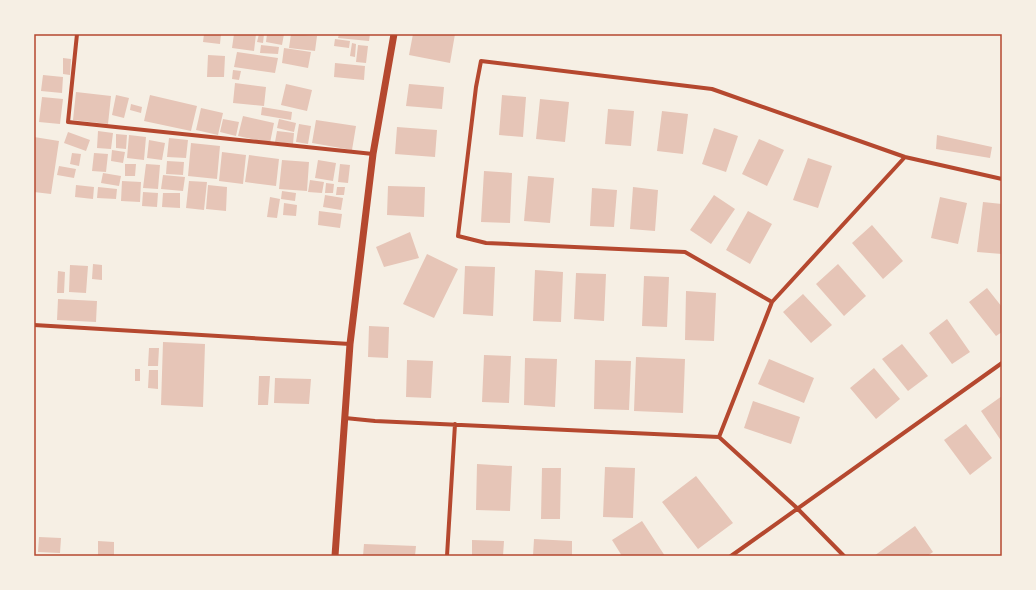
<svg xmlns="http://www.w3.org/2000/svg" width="1036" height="590" viewBox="0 0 1036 590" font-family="'PT Sans',sans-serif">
  <rect width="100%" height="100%" fill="#f6efe4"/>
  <!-- building -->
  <path fill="#e6c5b7" d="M204 34H221L220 44 203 42Z
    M234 34H256L254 51 232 48Z
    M259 34H264L263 43 257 42Z
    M267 34H284L282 45 266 42Z
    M291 34 317 36 315 51 289 48Z
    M339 34H370L369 41 338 38Z
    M413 34H455L450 63 409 55Z
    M335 39 350 41 349 48 334 46Z
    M352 43 356 44 355 57 350 56Z
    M261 45 279 47 278 54 260 53Z
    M358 45 368 46 366 63 356 62Z
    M284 48 311 52 308 68 282 63Z
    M237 52 278 58 275 73 234 67Z
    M208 55 225 56 224 77H207Z
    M63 58 71 59 70 75 63 74Z
    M335 63 365 66 364 80 334 77Z
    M233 70 241 71 239 80 232 79Z
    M43 75 63 77 62 93 41 91Z
    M235 83 266 87 264 106 233 103Z
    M286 84 312 90 307 111 281 105Z
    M409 84 444 87 442 109 406 106Z
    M76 92 111 96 108 124 73 120Z
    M116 95 129 98 124 118 112 115Z
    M150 95 197 106 191 131 144 121Z
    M502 95 526 97 523 137 499 135Z
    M42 97 63 99 60 124 39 122Z
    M540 99 569 102 565 142 536 139Z
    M131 104 142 107 141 113 130 110Z
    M262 107 292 112 291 120 261 115Z
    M201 108 223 113 218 135 196 130Z
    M608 109 634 111 631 146 605 144Z
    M662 111 688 114 683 154 657 151Z
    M243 116 274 123 270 143 238 136Z
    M223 119 239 122 236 136 220 132Z
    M279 119 296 123 294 132 277 128Z
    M316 120 356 126 352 150 312 143Z
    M299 124 311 126 308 144 296 142Z
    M397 127 437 130 435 157 395 154Z
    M714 128 738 136 726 172 702 164Z
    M98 131 113 133 111 149 97 148Z
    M277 131 294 133 293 144 275 142Z
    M68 132 90 140 86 151 64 143Z
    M116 134 127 135 126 149 116 148Z
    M129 135 146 137 144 160 127 158Z
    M937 135 992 147 990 158 936 149Z
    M34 137 59 141 51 194 34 192Z
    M169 138 188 140 186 158 167 157Z
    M759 139 784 150 767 186 742 174Z
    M149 140 165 143 162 160 147 158Z
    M191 143 220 146 217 179 188 176Z
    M112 150 125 152 123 163 111 161Z
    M222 152 246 155 243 184 219 181Z
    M72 153 81 154 79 166 70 164Z
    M94 153 108 154 106 172 92 171Z
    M249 155 279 159 276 186 245 182Z
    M808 158 832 166 818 208 793 200Z
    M282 160 309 162 307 191 279 189Z
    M318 160 336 163 333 181 315 178Z
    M167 161 184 162 183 175 166 174Z
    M125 164H136L135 176H125Z
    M146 164 160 165 158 189 143 188Z
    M340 164 350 165 348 183 338 182Z
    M59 166 76 169 74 178 57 175Z
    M484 171 512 173 510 223 481 222Z
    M103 173 121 176 119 186 101 183Z
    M163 175 185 177 183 191 161 189Z
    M528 176 554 178 550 223 524 221Z
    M310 180 324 182 322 193 308 192Z
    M122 181 141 182 140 202 121 201Z
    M189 181 207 182 204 210 186 208Z
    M326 183 334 184 333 193H325Z
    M76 185 94 187 93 199 75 197Z
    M208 185 227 187 226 211 206 209Z
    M388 186 425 187 424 217 387 215Z
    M98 187 117 189 116 199 97 198Z
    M337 187H345L344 195H336Z
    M633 187 658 190 655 231 630 229Z
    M592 188 617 190 614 227 590 226Z
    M282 191 296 193 295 201 281 199Z
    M143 192 158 193 157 207 142 206Z
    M163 193H180V208L162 207Z
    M325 195 343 198 341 210 323 207Z
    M714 195 735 209 711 244 690 230Z
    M270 197 280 199 277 218 267 217Z
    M940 197 967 203 958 244 931 238Z
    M983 202 1002 204V254L977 252Z
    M284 203 297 205 296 216 283 215Z
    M319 211 342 214 340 228 318 225Z
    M748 211 772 224 750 264 726 250Z
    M872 225 903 261 883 279 852 243Z
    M410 232 419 258 384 267 376 247Z
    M427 254 458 269 434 318 403 304Z
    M93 264 102 265V280L92 279Z
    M838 264 866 296 844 316 816 284Z
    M70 265 88 266 86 293 69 292Z
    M465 266 495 267 493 316 463 314Z
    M535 270 563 272 561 322 533 321Z
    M58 271 65 272 64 293H57Z
    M576 273 606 274 604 321 574 319Z
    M644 276 669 277 667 327 642 326Z
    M987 288 1002 307V332L996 336 969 302Z
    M686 291 716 293 714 341 685 340Z
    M803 294 832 325 811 343 783 312Z
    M58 299 97 301 96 322 57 320Z
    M947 319 970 352 952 364 929 333Z
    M369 326 389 327 388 358 368 357Z
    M163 342 205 344 203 407 161 405Z
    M902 344 928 376 908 391 882 359Z
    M149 348H159L158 366H148Z
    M484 355 511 356 509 403 482 402Z
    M636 357 685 359 683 413 634 411Z
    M525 358 557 359 555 407 524 405Z
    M769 359 814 378 804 403 758 384Z
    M407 360 433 361 431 398 406 397Z
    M595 360 631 361 629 410 594 409Z
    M874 368 900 399 876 419 850 388Z
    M135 369H140V381H135Z
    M149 370H158V389L148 388Z
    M259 376H270L268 405H258Z
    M275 378 311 379 309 404 274 403Z
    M1002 396V442L981 411Z
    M753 401 800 417 791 444 744 428Z
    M966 424 992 458 970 475 944 440Z
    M477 464 512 466 510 511 476 510Z
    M605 467 635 468 633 518 603 517Z
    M542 468H561L560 519H541Z
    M696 476 733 523 698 549 662 502Z
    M642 521 665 556H622L612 540Z
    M915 526 933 552 927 556H874Z
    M39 537 61 538 60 553 38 552Z
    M534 539 572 541V556H533Z
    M472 540 504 541 503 556H472Z
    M98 541 114 542V556H98Z
    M364 544 416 546 415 556H363Z"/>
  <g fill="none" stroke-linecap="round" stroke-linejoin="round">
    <!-- minor -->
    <path stroke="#b5482f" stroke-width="4" d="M77 34 68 122 373 154
      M772 302 685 252 486 243 458 236 476 87 481 61 712 89 905 157 1002 179
      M34 325 350 344
      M345 418 375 421 719 437 797 508 844 556
      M719 437 772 302 905 157
      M447 556 455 424
      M731 556 1002 363"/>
    <!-- tertiary -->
    <path stroke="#b5482f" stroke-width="7" d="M335 556 350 344 373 154 394 34"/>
  </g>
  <!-- border -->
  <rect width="1036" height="590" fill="none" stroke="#f6efe4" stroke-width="70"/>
  <rect x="35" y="35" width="966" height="520" fill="none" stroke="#b5482f" stroke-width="1.5"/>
</svg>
